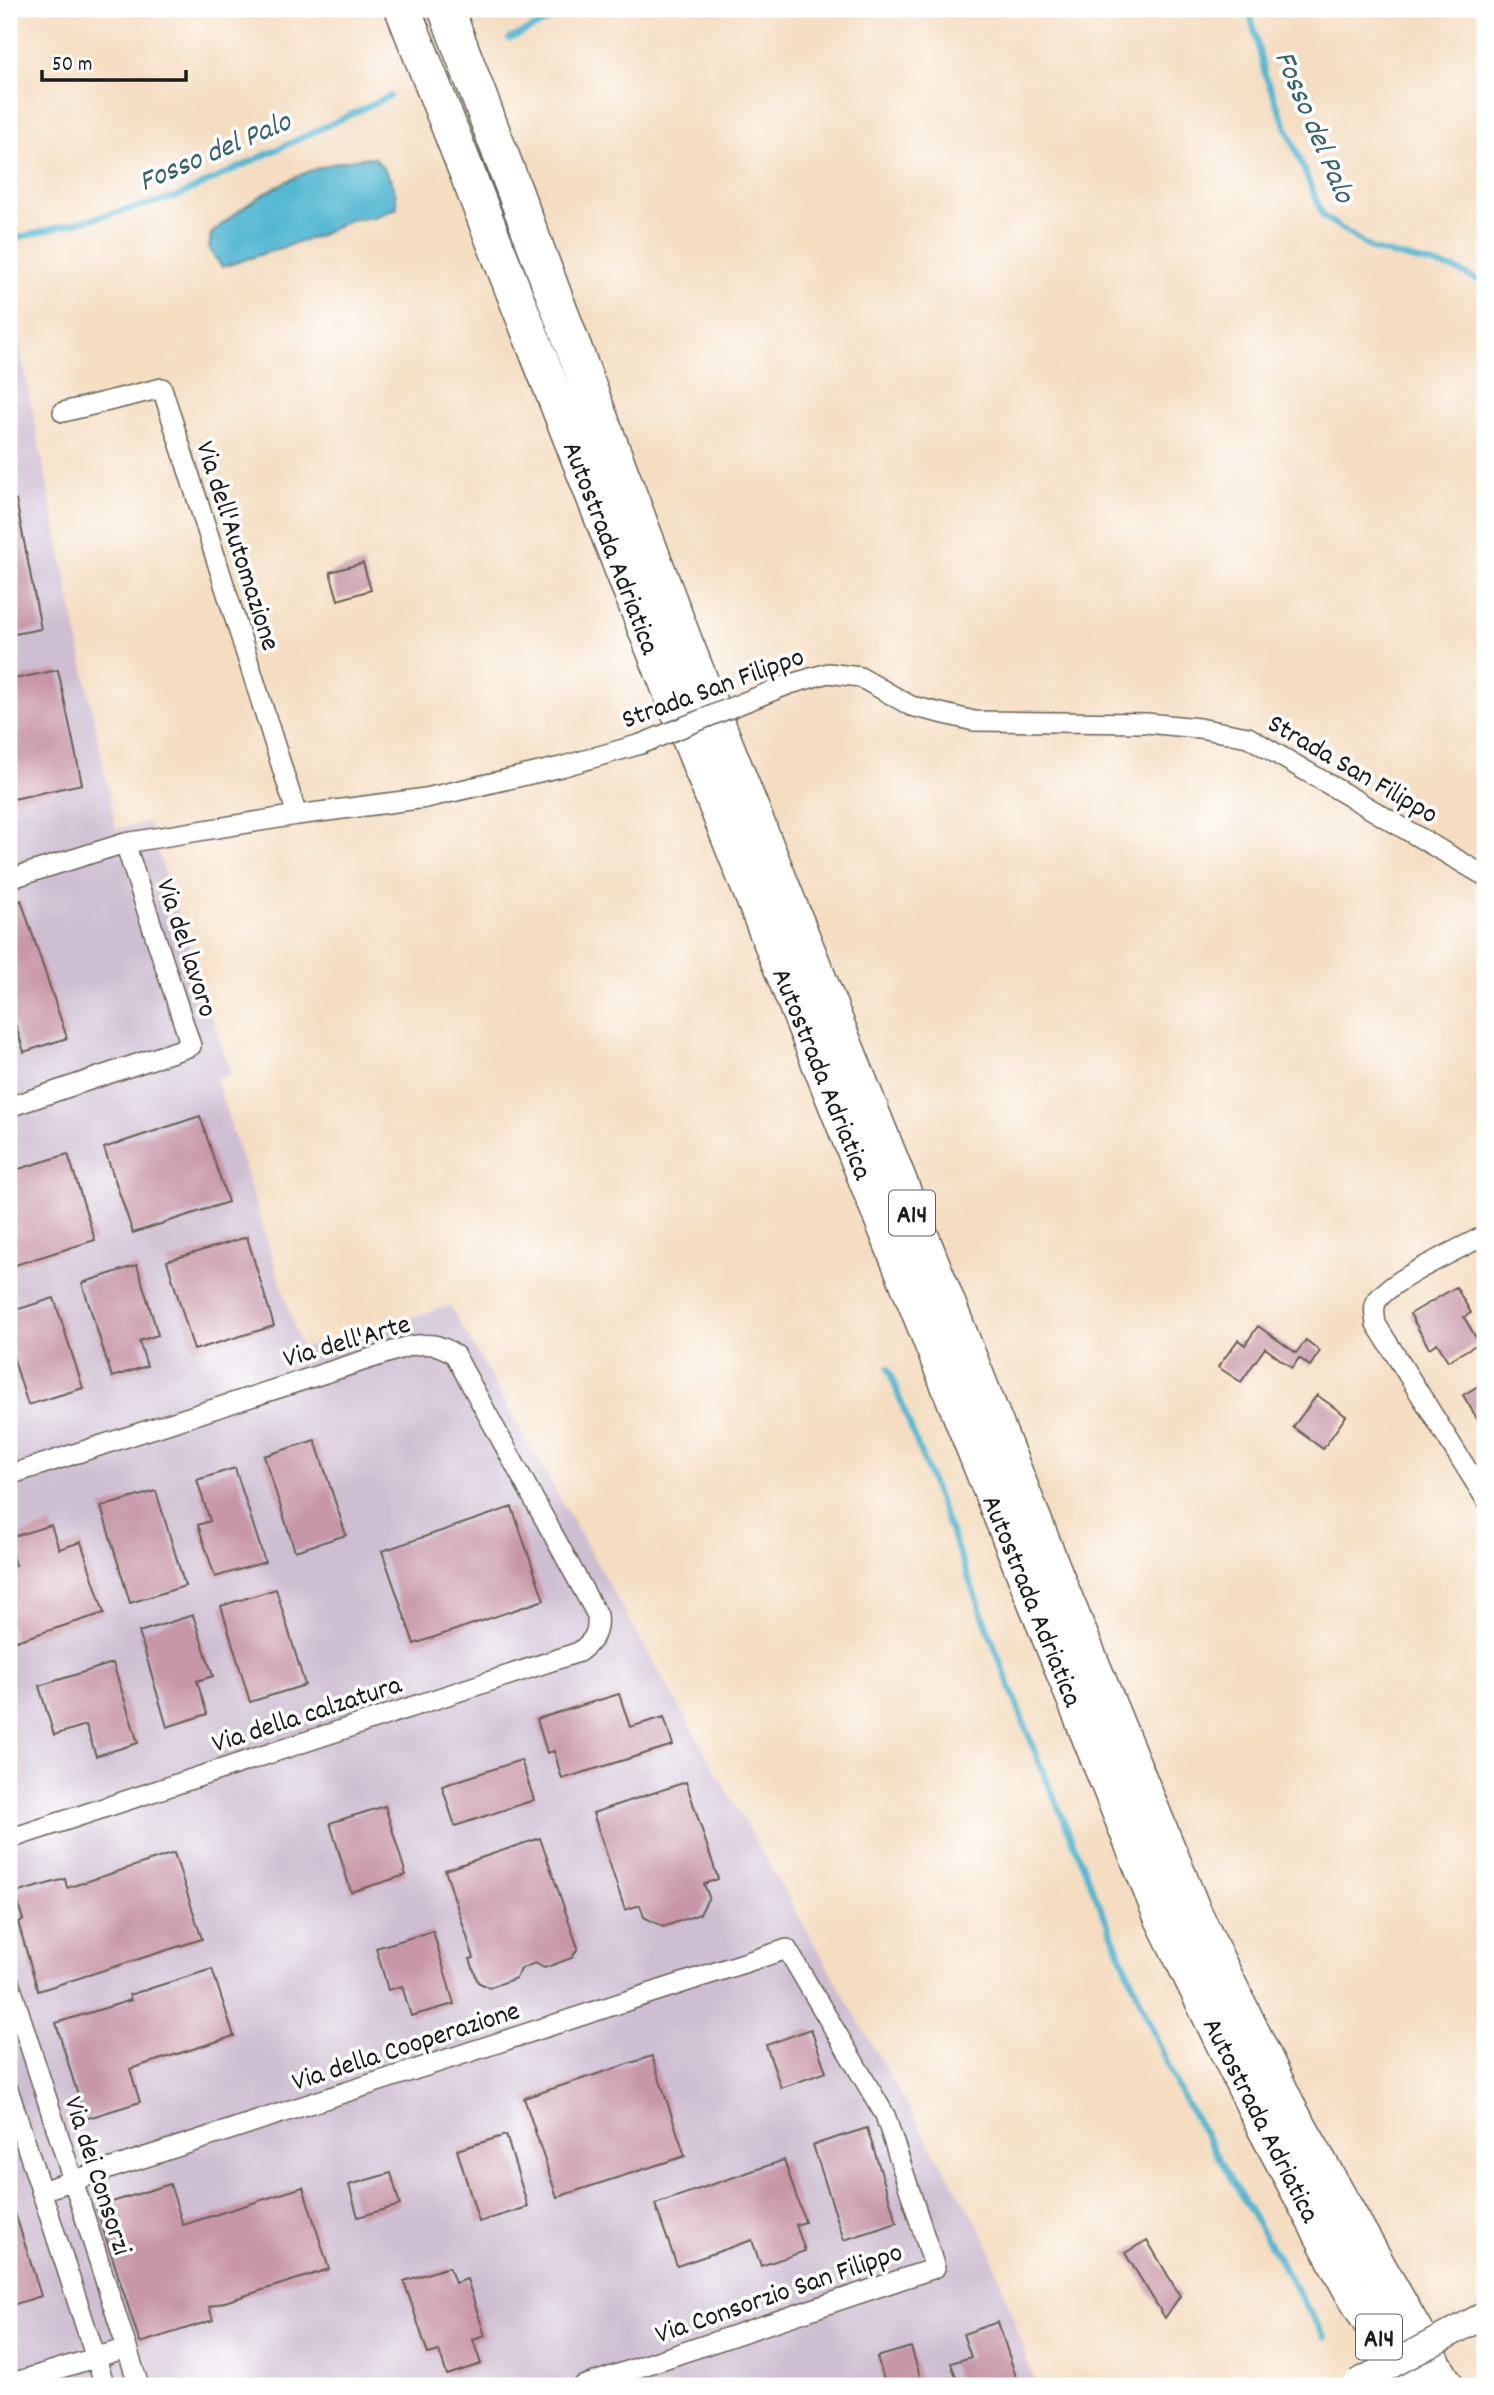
<svg xmlns="http://www.w3.org/2000/svg" width="1494" height="2395" viewBox="0 0 1494 2395" font-family="Dekko,sans-serif">
  <rect width="100%" height="100%" fill="#fff"/>
  <filter id="ink" filterUnits="userSpaceOnUse"><feTurbulence type="fractalNoise" baseFrequency=".0143" numOctaves="2"/><feDisplacementMap in="SourceGraphic" scale="14" xChannelSelector="R" yChannelSelector="G"/><feConvolveMatrix kernelMatrix="1 2 1 2 8 2 1 2 1" color-interpolation-filters="sRGB"/></filter>
  <filter id="wash" filterUnits="userSpaceOnUse"><feTurbulence type="fractalNoise" baseFrequency=".00686" numOctaves="4" result="noise"/><feDisplacementMap in="SourceGraphic" scale="28" xChannelSelector="R" yChannelSelector="G"/><feGaussianBlur stdDeviation="1.57" result="paint"/><feColorMatrix in="noise" values="0 0 0 0 0 0 0 0 0 0 0 0 0 0 0 0 0 1.4 0 .05"/><feComposite in="paint" operator="in"/></filter>
  <g filter="url(#wash)">
    <rect width="100%" height="100%" fill="#f4ddc0"/>
    <!-- industrial -->
    <path fill="#cebed1" d="M15 323 116 829 148 822 231 1074 216 1078 301 1348 450 1306 907 2106 986 2238 1036 2386H9V325Z"/>
    <!-- water -->
    <path fill="#53b7d1" stroke="#386a76" stroke-width="2" d="M374 157C389 175 396 183 397 208L375 217 349 220 318 236 222 267 209 249 211 234C256 193 312 161 374 157Z"/>
    <g fill="none" stroke-linecap="round" stroke-linejoin="round">
      <!-- stream -->
      <path stroke="#53b7d1" stroke-width="6" d="M1249 9 1265 75 1323 216 1373 250 1454 269 1485 283
        M509 39 574 9
        M9 240 176 197 390 96
        M888 1368 1038 1760 1177 2087 1325 2338"/>
    </g>
    <g id="blocks">
      <!-- building -->
      <path fill="#c796a7" d="M9 500H16L41 629 9 635Z
        M363 563 371 590 338 600 330 572Z
        M58 670 82 784 9 800V680Z
        M21 900 67 1038 24 1052 14 1020 9 1021V905Z
        M200 1116 228 1202 133 1233 104 1148Z
        M68 1154 95 1240 9 1267V1172Z
        M247 1237 274 1326 194 1350 167 1261Z
        M137 1265 158 1335 139 1341 147 1366 112 1377 82 1283Z
        M1456 1287 1471 1313 1464 1317 1479 1343 1448 1361 1437 1343 1429 1348 1410 1314Z
        M54 1298 83 1388 28 1405 9 1344V1312Z
        M1258 1326 1296 1353 1306 1340 1320 1351 1310 1366 1299 1358 1292 1368 1265 1348 1241 1382 1218 1367 1238 1340 1245 1345Z
        M1485 1382V1432L1463 1395Z
        M1317 1395 1346 1416 1323 1449 1293 1427Z
        M315 1440 346 1535 295 1551 264 1456Z
        M235 1468 265 1562 215 1577 198 1525 210 1521 197 1480Z
        M156 1491 185 1586 130 1603 101 1507Z
        M512 1507 544 1600 414 1644 382 1551Z
        M51 1525 59 1549 81 1542 104 1613 16 1641 9 1620V1567L15 1565 9 1546V1538Z
        M276 1589 305 1685 250 1702 221 1606Z
        M193 1615 213 1676 197 1681 207 1714 167 1727 139 1632Z
        M113 1663 138 1743 96 1756 86 1725 54 1735 39 1686Z
        M619 1694 630 1727 664 1717 673 1745 562 1779 554 1751 547 1753 537 1719Z
        M521 1760 534 1800 455 1826 442 1786Z
        M686 1782 718 1879 704 1884 709 1897 700 1914 663 1927 644 1917 640 1905 625 1910 593 1813Z
        M385 1806 406 1875 351 1892 330 1823Z
        M540 1838 578 1948 572 1958 544 1968 535 1963 522 1968 516 1978 489 1988 478 1982 470 1959 474 1958 445 1870Z
        M174 1853 202 1939 38 1991 18 1922 23 1920 15 1893 65 1879 67 1888Z
        M433 1931 454 2004 411 2016 402 1986 388 1990 376 1948Z
        M212 1969 234 2036 130 2069 140 2102 85 2119 56 2023 131 2000 129 1995Z
        M811 2029 826 2072 781 2088 766 2045Z
        M652 2056 685 2156 557 2197 524 2098Z
        M867 2128 897 2223 844 2240 813 2145Z
        M506 2135 528 2207 479 2222 457 2150Z
        M784 2160 805 2222 796 2225 805 2251 761 2266 752 2240 677 2266 655 2204Z
        M391 2173 400 2205 358 2217 349 2185Z
        M170 2184 183 2225 303 2187 329 2269 209 2307 213 2320 140 2343 96 2207Z
        M12 2203 41 2296 9 2306V2204Z
        M1147 2240 1180 2296 1165 2318 1125 2253Z
        M449 2267 455 2283 467 2279 485 2336 473 2340 481 2364 447 2375 439 2351 428 2354 404 2281Z
        M998 2322 1019 2386H959L951 2363 971 2357 963 2334Z
        M911 2347 923 2386H886L877 2357Z"/>
    </g>
  </g>
  <g filter="url(#ink)">
    <use href="#blocks" fill-opacity="0" stroke="#686055" stroke-width="2"/>
    <g fill="none" stroke-linecap="round" stroke-linejoin="round">
      <defs>
        <path id="minor" d="M63 412 162 388 297 815
          M787 685 828 673 860 677 911 706 974 721 1146 723 1199 728 1248 737 1485 876
          M9 879 125 843 297 815 426 798 561 767 641 744
          M9 1107 191 1046 125 843
          M1485 1235C1458 1250 1398 1276 1379 1298 1372 1305 1375 1315 1376 1324L1485 1498
          M9 1475 409 1346C427 1343 439 1343 455 1355L597 1615C599 1633 593 1641 579 1652L9 1839
          M9 1981 139 2386
          M9 2092 105 2386
          M41 2191 787 1949 885 2115 935 2268 583 2386
          M9 2384 127 2348"/>
        <path id="motorway" d="M403 9 652 645 1161 1915 1262 2122 1350 2288 1409 2386
          M446 9 682 635 1061 1589 1193 1911 1291 2113 1446 2386"/>
      </defs>
      <!-- minor casing -->
      <use href="#minor" stroke="#686055" stroke-width="22"/>
      <!-- motorway casing -->
      <use href="#motorway" stroke="#686055" stroke-width="38"/>
      <!-- minor -->
      <use href="#minor" stroke="#fff" stroke-width="19"/>
      <!-- motorway -->
      <use href="#motorway" stroke="#fff" stroke-width="35"/>
      <defs>
        <path id="minor-bridge" d="M641 744 787 685"/>
        <path id="secondary-bridge" d="M1357 2383 1483 2316"/>
      </defs>
      <!-- minor-bridge casing -->
      <use href="#minor-bridge" stroke="#686055" stroke-width="22" stroke-linecap="butt"/>
      <!-- secondary-bridge casing -->
      <use href="#secondary-bridge" stroke="#686055" stroke-width="29" stroke-linecap="butt"/>
      <!-- minor-bridge -->
      <use href="#minor-bridge" stroke="#fff" stroke-width="19"/>
      <!-- secondary-bridge -->
      <use href="#secondary-bridge" stroke="#fff" stroke-width="26"/>
    </g>
  </g>
  <g text-anchor="middle" stroke-width="7" stroke-linejoin="round" paint-order="stroke">
    <!-- shield labels -->
    <g fill="#fff" stroke="#606060" stroke-width="2">
      <rect x="889" y="1190.5" width="46" height="45" rx="5"/>
      <rect x="1356" y="2314.5" width="46" height="45" rx="5"/>
    </g>
    <g font-size="26" font-weight="bold" fill="#1c1c1c">
      <text x="912" y="1222">A14</text>
      <text x="1379" y="2346">A14</text>
    </g>
    <!-- street labels -->
    <g font-size="28" fill="#1c1c1c" stroke="#fff">
      <text transform="translate(240 545) rotate(72)" y="10">Via dell'Automazione</text>
      <text transform="translate(613 547) rotate(69)" y="10">Autostrada Adriatica</text>
      <text transform="translate(712 686) rotate(-20)" y="10">Strada San Filippo</text>
      <text transform="translate(1354 767) rotate(30)" y="10">Strada San Filippo</text>
      <text transform="translate(189 947) rotate(72)" y="10">Via del lavoro</text>
      <text transform="translate(824 1073) rotate(68)" y="10">Autostrada Adriatica</text>
      <text transform="translate(346 1339) rotate(-16)" y="10">Via dell'Arte</text>
      <text transform="translate(1034 1600) rotate(68)" y="10">Autostrada Adriatica</text>
      <text transform="translate(306 1712) rotate(-18)" y="10">Via della calzatura</text>
      <text transform="translate(405 2044) rotate(-18)" y="10">Via della Cooperazione</text>
      <text transform="translate(1263 2119) rotate(63)" y="10">Autostrada Adriatica</text>
      <text transform="translate(100 2175) rotate(72)" y="10">Via dei Consorzi</text>
      <text transform="translate(778 2291) rotate(-19)" y="10">Via Consorzio San Filippo</text>
    </g>
    <!-- water labels -->
    <g font-size="30" font-style="italic" fill="#35626d" stroke="#fff">
      <text transform="translate(1316 126) rotate(67)" y="10">Fosso del Palo</text>
      <text transform="translate(214 150) rotate(-23)" y="10">Fosso del Palo</text>
    </g>
  </g>
  <!-- margin -->
  <rect width="1494" height="2395" fill="none" stroke="#fff" stroke-width="35"/>
  <!-- scale -->
  <path d="M42 70v10h144v-10" fill="none" stroke="#1c1c1c" stroke-width="3.5"/>
  <text x="52" y="70" font-size="21" fill="#1c1c1c" stroke="#ffffff" stroke-width="5" paint-order="stroke">50 m</text>
</svg>
